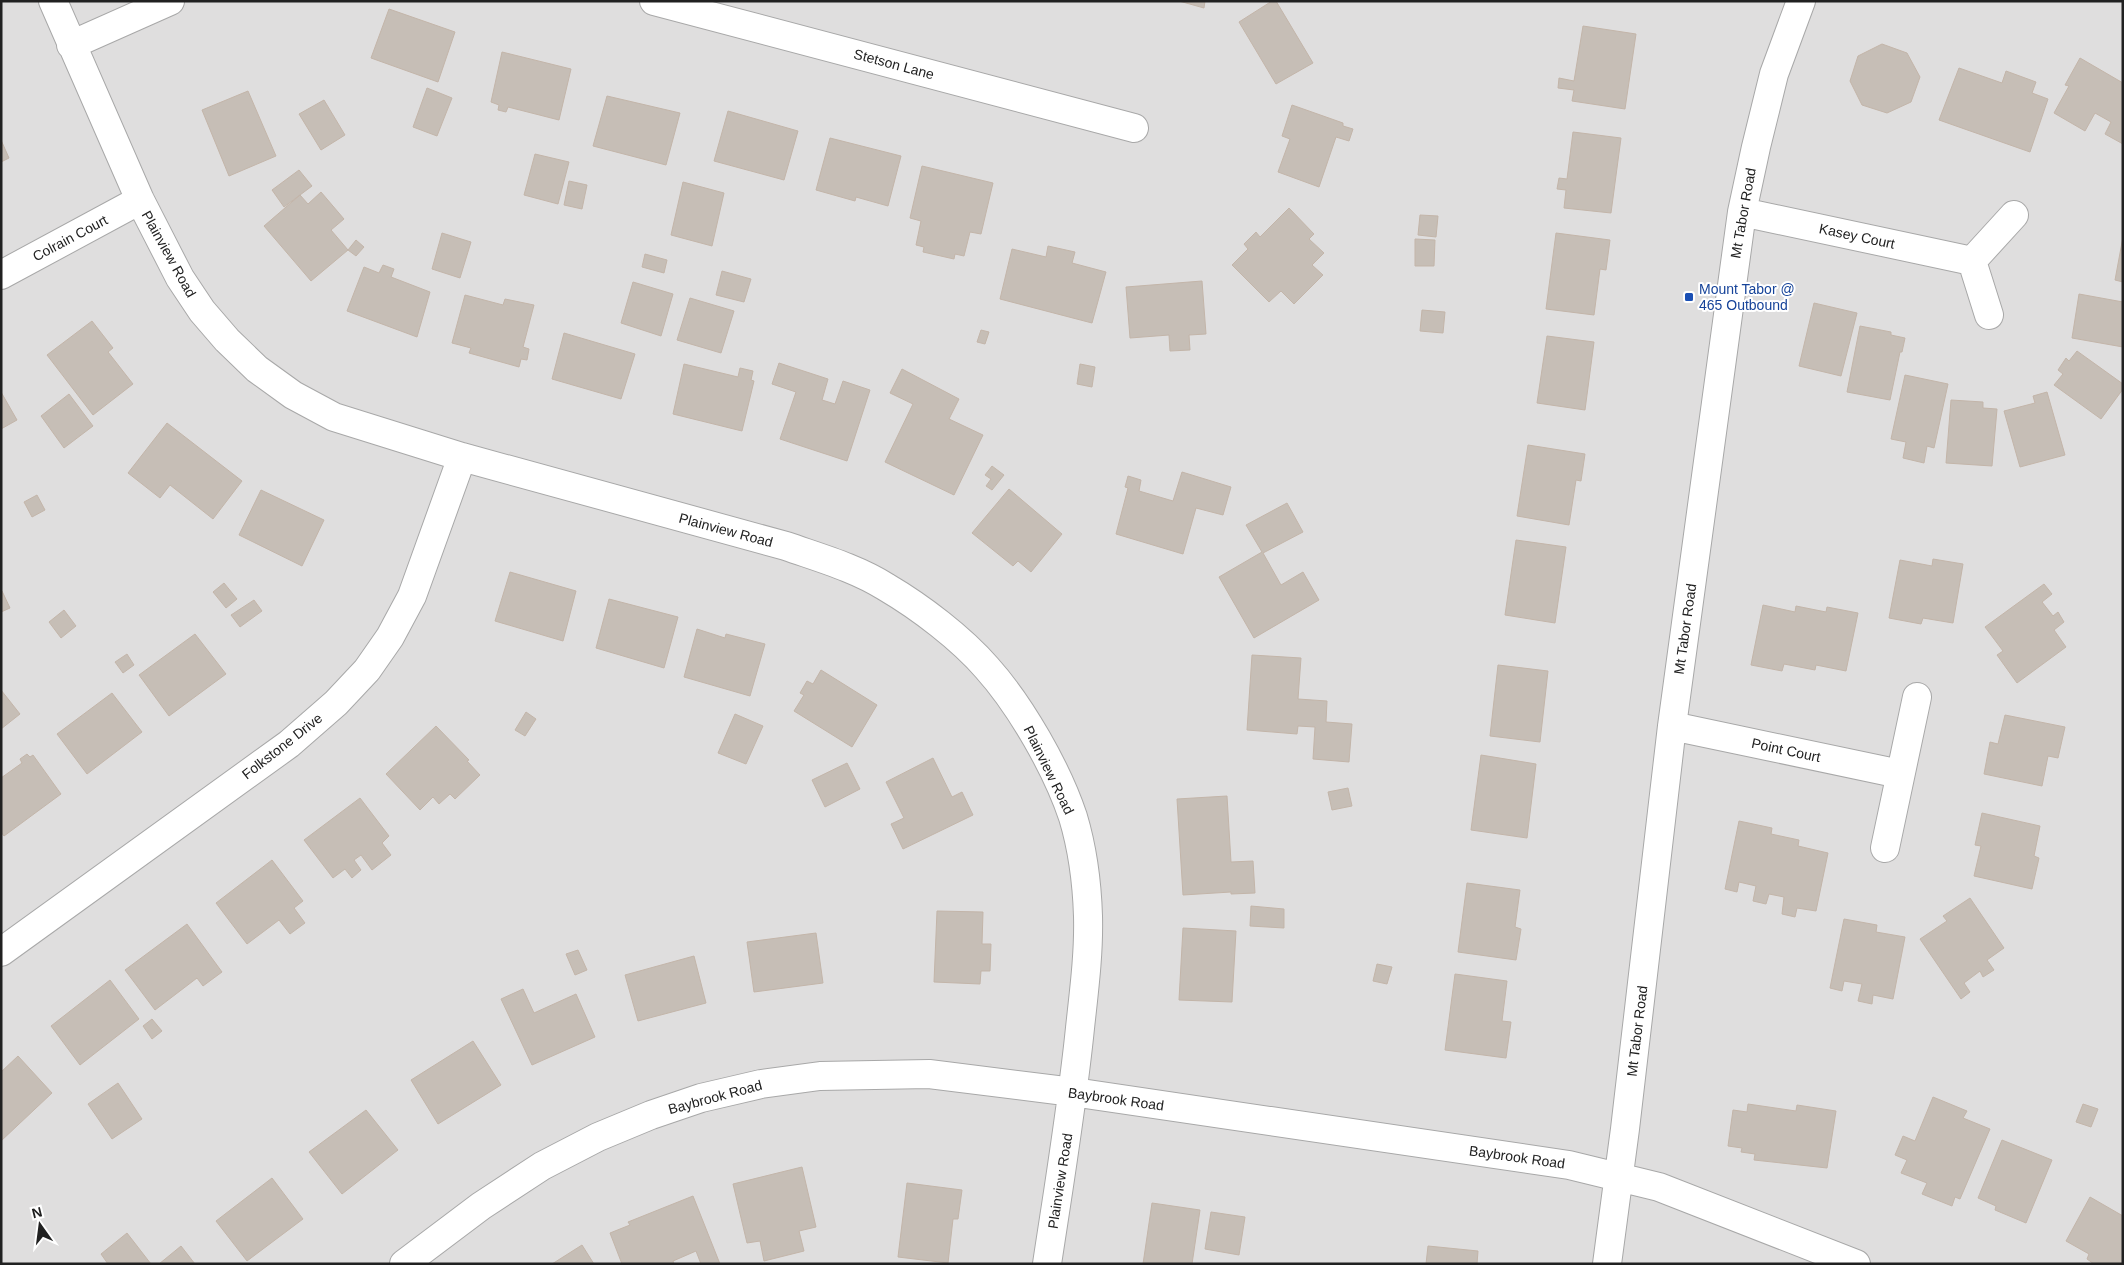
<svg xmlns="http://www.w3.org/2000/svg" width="2124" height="1265" viewBox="0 0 2124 1265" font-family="Helvetica,sans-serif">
  <rect width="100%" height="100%" fill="#f1eee7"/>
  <!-- residential -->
  <path fill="#dfdede" d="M1 1H2123V1264H1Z"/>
  <!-- building -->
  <path fill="#c6beb6" stroke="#c3b5a9" d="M1179 1H1205L1204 8Z
    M1272 1H1276L1313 63 1276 84 1239 22Z
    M389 9 455 32 438 82 371 58Z
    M1583 26 1636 34 1625 109 1572 101 1574 90 1558 88 1559 78 1574 81Z
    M1882 44 1907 53 1920 77 1911 102 1887 113 1862 105 1850 81 1858 56Z
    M502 52 571 69 559 120 508 107 506 112 498 110 499 105 491 102Z
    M2080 58 2123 83V144L2105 134 2111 122 2095 113 2085 131 2054 113 2069 86 2065 85Z
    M1959 68 2002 83 2006 71 2036 82 2032 93 2048 99 2030 152 1939 120Z
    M427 88 452 98 437 136 413 127Z
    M248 91 276 156 229 176 202 110Z
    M607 96 680 113 666 165 593 146Z
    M324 100 345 135 321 150 299 114Z
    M1292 105 1343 123V126L1353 129 1349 141 1336 137 1319 187 1278 172 1290 139 1282 136Z
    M728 111 798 131 784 180 714 161Z
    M1573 132 1621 138 1611 213 1564 208 1566 190 1557 189 1559 178 1567 179Z
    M830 138 901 156 888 206 856 197 855 201 816 190Z
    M1 140 9 158 1 162Z
    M535 154 569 162 558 204 524 195Z
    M922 166 993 183 981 234 970 232 964 256 955 254 954 259 923 252 924 247 916 245 921 221 910 218Z
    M299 170 312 186 284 207 272 190Z
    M569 181 587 185 582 209 564 205Z
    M683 182 724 193 712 246 671 235Z
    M321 192 344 219 331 230 348 250 311 281 264 226 300 195 308 204Z
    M1289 208 1314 234 1309 239 1324 253 1312 265 1323 275 1294 304 1281 291 1269 302 1232 265 1248 249 1244 244 1256 232 1260 237Z
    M1420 215 1438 216 1436 237 1418 235Z
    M442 233 471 242 460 278 432 269Z
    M1556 233 1610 240 1606 270 1600 269 1594 315 1546 309Z
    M2123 237V282L2115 280Z
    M1415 239 1435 240 1434 266H1415Z
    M356 240 364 247 356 256 348 250Z
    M1048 246 1075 252 1072 263 1106 272 1092 323 1000 299 1012 249 1046 257Z
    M645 254 667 260 664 273 642 267Z
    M383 265 394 269 391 277 430 292 417 337 347 311 364 267 379 273Z
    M722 271 751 279 744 302 716 295Z
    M1202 281 1206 334 1189 335 1190 350 1170 351 1169 335 1130 338 1126 287Z
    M633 282 673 294 661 336 621 323Z
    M2079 294 2123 302V347L2072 338Z
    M465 295 503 305 505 299 534 305 523 347 529 349 527 360 521 359 519 367 469 353 471 348 452 343Z
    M690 298 734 311 721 353 677 340Z
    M1814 303 1857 313 1841 376 1799 366Z
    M1422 310 1445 312 1443 333 1420 331Z
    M92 321 113 348 108 352 133 384 93 415 47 355Z
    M1860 326 1891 332V335L1905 338 1902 352H1900L1890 400 1847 392Z
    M981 330 989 332 985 344 977 342Z
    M564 333 635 354 621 399 552 379Z
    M1547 336 1594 342 1585 410 1537 403Z
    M2077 351 2123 384V389L2101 419 2054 385 2063 374 2058 370 2066 358 2069 361Z
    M779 363 828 379 822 400 835 404 843 381 870 390 847 461 780 439 796 392 772 384Z
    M684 364 738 377 740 368 753 371 751 380 754 381 742 431 673 414Z
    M1080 364 1095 367 1092 387 1077 384Z
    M902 369 959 399 949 419 983 435 954 495 885 462 913 404 890 393Z
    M1905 375 1948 384 1934 448 1927 446 1924 463 1903 458 1906 442 1891 439Z
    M1 392 17 420 1 429Z
    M2047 392 2065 455 2020 467 2004 411 2035 403 2033 396Z
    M69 394 93 426 64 448 41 416Z
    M1951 400 1983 402V408L1997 409 1992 466 1946 463Z
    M167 423 242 481 213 519 170 485 160 498 128 473Z
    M1528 445 1585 454 1581 481 1576 480 1569 525 1517 516Z
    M992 466 1004 475 992 490 986 486 991 479 985 475Z
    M1182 472 1231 487 1223 515 1196 508 1183 554 1116 534 1128 488 1125 487 1128 476 1141 480 1139 491 1173 501Z
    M1009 489 1062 534 1031 572 1018 561 1013 566 972 533Z
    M261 490 324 520 302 566 239 535Z
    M37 495 45 510 32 517 24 502Z
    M1287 503 1303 532 1263 553 1281 585 1303 572 1319 600 1254 638 1219 577 1262 552 1246 525Z
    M1516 540 1566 547 1555 623 1505 615Z
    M1933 559 1963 564 1953 623 1923 618 1921 624 1889 618 1900 560 1932 566Z
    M510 572 576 591 563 641 495 621Z
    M224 583 237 599 226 608 213 592Z
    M2044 584 2052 594 2042 602 2053 616 2058 612 2064 622 2054 630 2066 647 2017 683 1997 655 2003 651 1985 627Z
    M2 591 10 608 1 612V592Z
    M609 599 678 617 664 668 596 648Z
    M254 600 262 611 240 627 231 615Z
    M1763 605 1795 612 1796 606 1826 612 1827 607 1858 613 1846 671 1816 665 1815 670 1784 664 1782 671 1751 665Z
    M64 610 76 626 61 638 49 622Z
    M697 629 725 638 726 634 765 644 750 696 684 677Z
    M195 634 226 674 169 716 139 675Z
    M127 654 134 665 123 673 115 662Z
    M1252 655 1301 658 1298 699 1327 701 1326 722 1352 724 1349 762 1313 759 1315 727 1298 726 1297 734 1247 730Z
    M1498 665 1548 671 1540 742 1490 736Z
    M821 670 877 705 852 747 794 711 804 695 800 693 807 681 813 684Z
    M1 690 20 714 1 729Z
    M112 693 142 732 87 774 57 734Z
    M526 712 536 719 525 736 515 730Z
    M735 714 763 726 746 764 718 753Z
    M2005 715 2065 727 2058 758 2048 756 2042 786 1984 774 1990 742 1998 744Z
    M436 726 469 760 467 761 480 775 455 799 450 794 439 804 433 797 420 810 386 774Z
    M27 754 30 757 33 755 61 794 4 836 1 832V778L22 763 20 759Z
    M1481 755 1536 764 1527 838 1471 830Z
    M933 758 952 797 962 792 973 815 903 849 891 824 904 818 886 782Z
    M847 763 860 789 825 807 812 780Z
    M1348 788 1352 806 1332 810 1328 792Z
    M1227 796 1231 862 1253 861 1255 893 1231 894V892L1183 895 1177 799Z
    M360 798 389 836 382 843 391 855 372 870 361 855 354 860 361 870 352 878 345 869 333 878 304 840Z
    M1982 813 2040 826 2034 856 2039 858 2032 889 1974 876 1981 846 1975 845Z
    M1739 821 1772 828 1771 834 1799 840 1798 846 1828 853 1816 911 1797 908 1795 917 1782 914 1784 897 1769 894 1766 904 1753 901 1756 886 1739 882 1737 892 1725 889Z
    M272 860 303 901 294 908 305 923 290 934 279 920 247 944 216 903Z
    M1467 883 1520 890 1515 927 1521 929 1516 960 1458 952Z
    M1970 898 2004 948 1987 960 1994 970 1983 977 1980 971 1964 983 1970 992 1961 999 1920 939 1947 921 1943 916Z
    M1251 906 1284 909V928L1250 926Z
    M937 911 983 912 982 944H991L990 971H981L980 984 934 982Z
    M1844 919 1877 925 1876 932 1905 937 1893 999 1873 995 1872 1004 1858 1001 1862 984 1844 981 1842 991 1830 988Z
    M187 924 222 972 203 986 197 978 155 1010 125 970Z
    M1183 928 1236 931 1232 1002 1179 1000Z
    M816 933 823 983 754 992 747 942Z
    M578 950 587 970 575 975 566 954Z
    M694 956 706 1003 638 1021 625 975Z
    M1377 964 1392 967 1387 984 1373 981Z
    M1455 974 1507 981 1502 1021 1511 1022 1506 1058 1445 1050Z
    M110 980 139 1019 80 1065 51 1026Z
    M523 989 534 1013 576 994 595 1037 532 1065 501 999Z
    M152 1019 162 1031 152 1039 143 1026Z
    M473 1041 501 1085 438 1124 411 1080Z
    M18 1056 52 1093 1 1141V1072Z
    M118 1083 142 1119 112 1139 88 1104Z
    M1933 1097 1967 1111 1963 1118 1990 1129 1960 1199 1955 1197 1952 1206 1922 1194 1927 1183 1901 1173 1907 1160 1895 1155 1903 1136 1915 1141Z
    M1748 1104 1796 1111 1797 1105 1836 1111 1827 1168 1754 1160 1755 1154 1741 1152 1742 1148 1728 1146 1733 1110 1747 1112Z
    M2083 1104 2098 1109 2091 1127 2076 1122Z
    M366 1110 398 1150 342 1194 309 1152Z
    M2002 1140 2052 1160 2026 1223 1995 1210 1996 1206 1978 1198Z
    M802 1167 816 1227 799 1231 804 1251 764 1261 760 1241 747 1243 733 1184Z
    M272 1178 303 1219 247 1261 216 1221Z
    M907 1183 962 1190 958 1219H953L948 1263 898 1257Z
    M693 1196 720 1264H701L696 1251 673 1261 674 1264H622L610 1233 630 1225 628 1222Z
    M2090 1197 2123 1216V1264H2094L2087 1259 2089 1254 2066 1241Z
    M1152 1203 1200 1210 1192 1264H1143Z
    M1211 1212 1245 1217 1239 1255 1205 1249Z
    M127 1233 151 1264H108L101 1254Z
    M582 1245 594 1264H552Z
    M181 1246 195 1264H159Z
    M1428 1246 1478 1251 1477 1264H1426Z"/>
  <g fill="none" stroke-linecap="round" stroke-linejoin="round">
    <defs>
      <path id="minor" d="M53 1 140 200 180 278 202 311 227 340 257 369 293 395 334 417 462 457 786 546C820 558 856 568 886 587 920 607 961 638 987 668 1021 706 1057 769 1073 817 1082 847 1087 884 1088 916 1089 953 1084 991 1080 1028 1072 1107 1059 1185 1047 1264
        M654 1 1134 128
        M71 45 170 1
        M1742 212 1972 261
        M1 275 140 200
        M1989 315 1972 261 2014 215
        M1672 726 1900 774
        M1885 848 1917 697
        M1 952 289 744 336 703 367 670 390 637 412 596 462 457
        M404 1264 481 1206 542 1166 598 1137 651 1115 701 1098 761 1084 820 1076 929 1074 1073 1092 1569 1165 1659 1187 1856 1264
        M1607 1264 1625 1129 1672 726 1742 212 1756 147 1774 74 1801 1"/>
    </defs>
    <!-- minor casing -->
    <use href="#minor" stroke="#a8a8a8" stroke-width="30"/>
    <!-- minor -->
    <use href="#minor" stroke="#fff" stroke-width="28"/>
  </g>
  <!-- markers -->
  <rect fill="#1a4fb4" stroke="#fff" stroke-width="2" x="1684" y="292" width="10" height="10" rx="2.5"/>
  <g text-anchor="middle" stroke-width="4" stroke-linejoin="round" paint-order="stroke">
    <!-- street labels -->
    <g font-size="14" fill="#212121" stroke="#fff">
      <text transform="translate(894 64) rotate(15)" y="5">Stetson Lane</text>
      <text transform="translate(1743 213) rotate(-80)" y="5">Mt Tabor Road</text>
      <text transform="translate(1857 236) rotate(12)" y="5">Kasey Court</text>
      <text transform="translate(70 238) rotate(-28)" y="5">Colrain Court</text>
      <text transform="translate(169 254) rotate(61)" y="5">Plainview Road</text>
      <text transform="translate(726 530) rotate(15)" y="5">Plainview Road</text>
      <text transform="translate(1685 629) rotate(-82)" y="5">Mt Tabor Road</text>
      <text transform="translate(282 746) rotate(-38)" y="5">Folkstone Drive</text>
      <text transform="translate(1786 750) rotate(12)" y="5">Point Court</text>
      <text transform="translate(1049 770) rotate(64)" y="5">Plainview Road</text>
      <text transform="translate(1637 1031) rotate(-83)" y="5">Mt Tabor Road</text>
      <text transform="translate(715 1097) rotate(-15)" y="5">Baybrook Road</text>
      <text transform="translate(1116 1099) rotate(8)" y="5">Baybrook Road</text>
      <text transform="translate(1517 1157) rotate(8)" y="5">Baybrook Road</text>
      <text transform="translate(1060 1181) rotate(-81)" y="5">Plainview Road</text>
    </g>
    <!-- transit labels -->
    <g font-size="14" fill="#164399" stroke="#fff" text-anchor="start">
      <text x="1699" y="294">Mount Tabor @<tspan x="1699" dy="16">465 Outbound</tspan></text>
    </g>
  </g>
  <!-- border -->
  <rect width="2124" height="1265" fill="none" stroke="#212121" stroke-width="5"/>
  <!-- north arrow -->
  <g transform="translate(40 1225) rotate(346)" stroke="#ffffff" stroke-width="4" paint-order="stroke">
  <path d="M0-4L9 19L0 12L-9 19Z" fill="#212121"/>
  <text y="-8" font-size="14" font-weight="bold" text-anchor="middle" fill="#212121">N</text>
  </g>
</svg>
